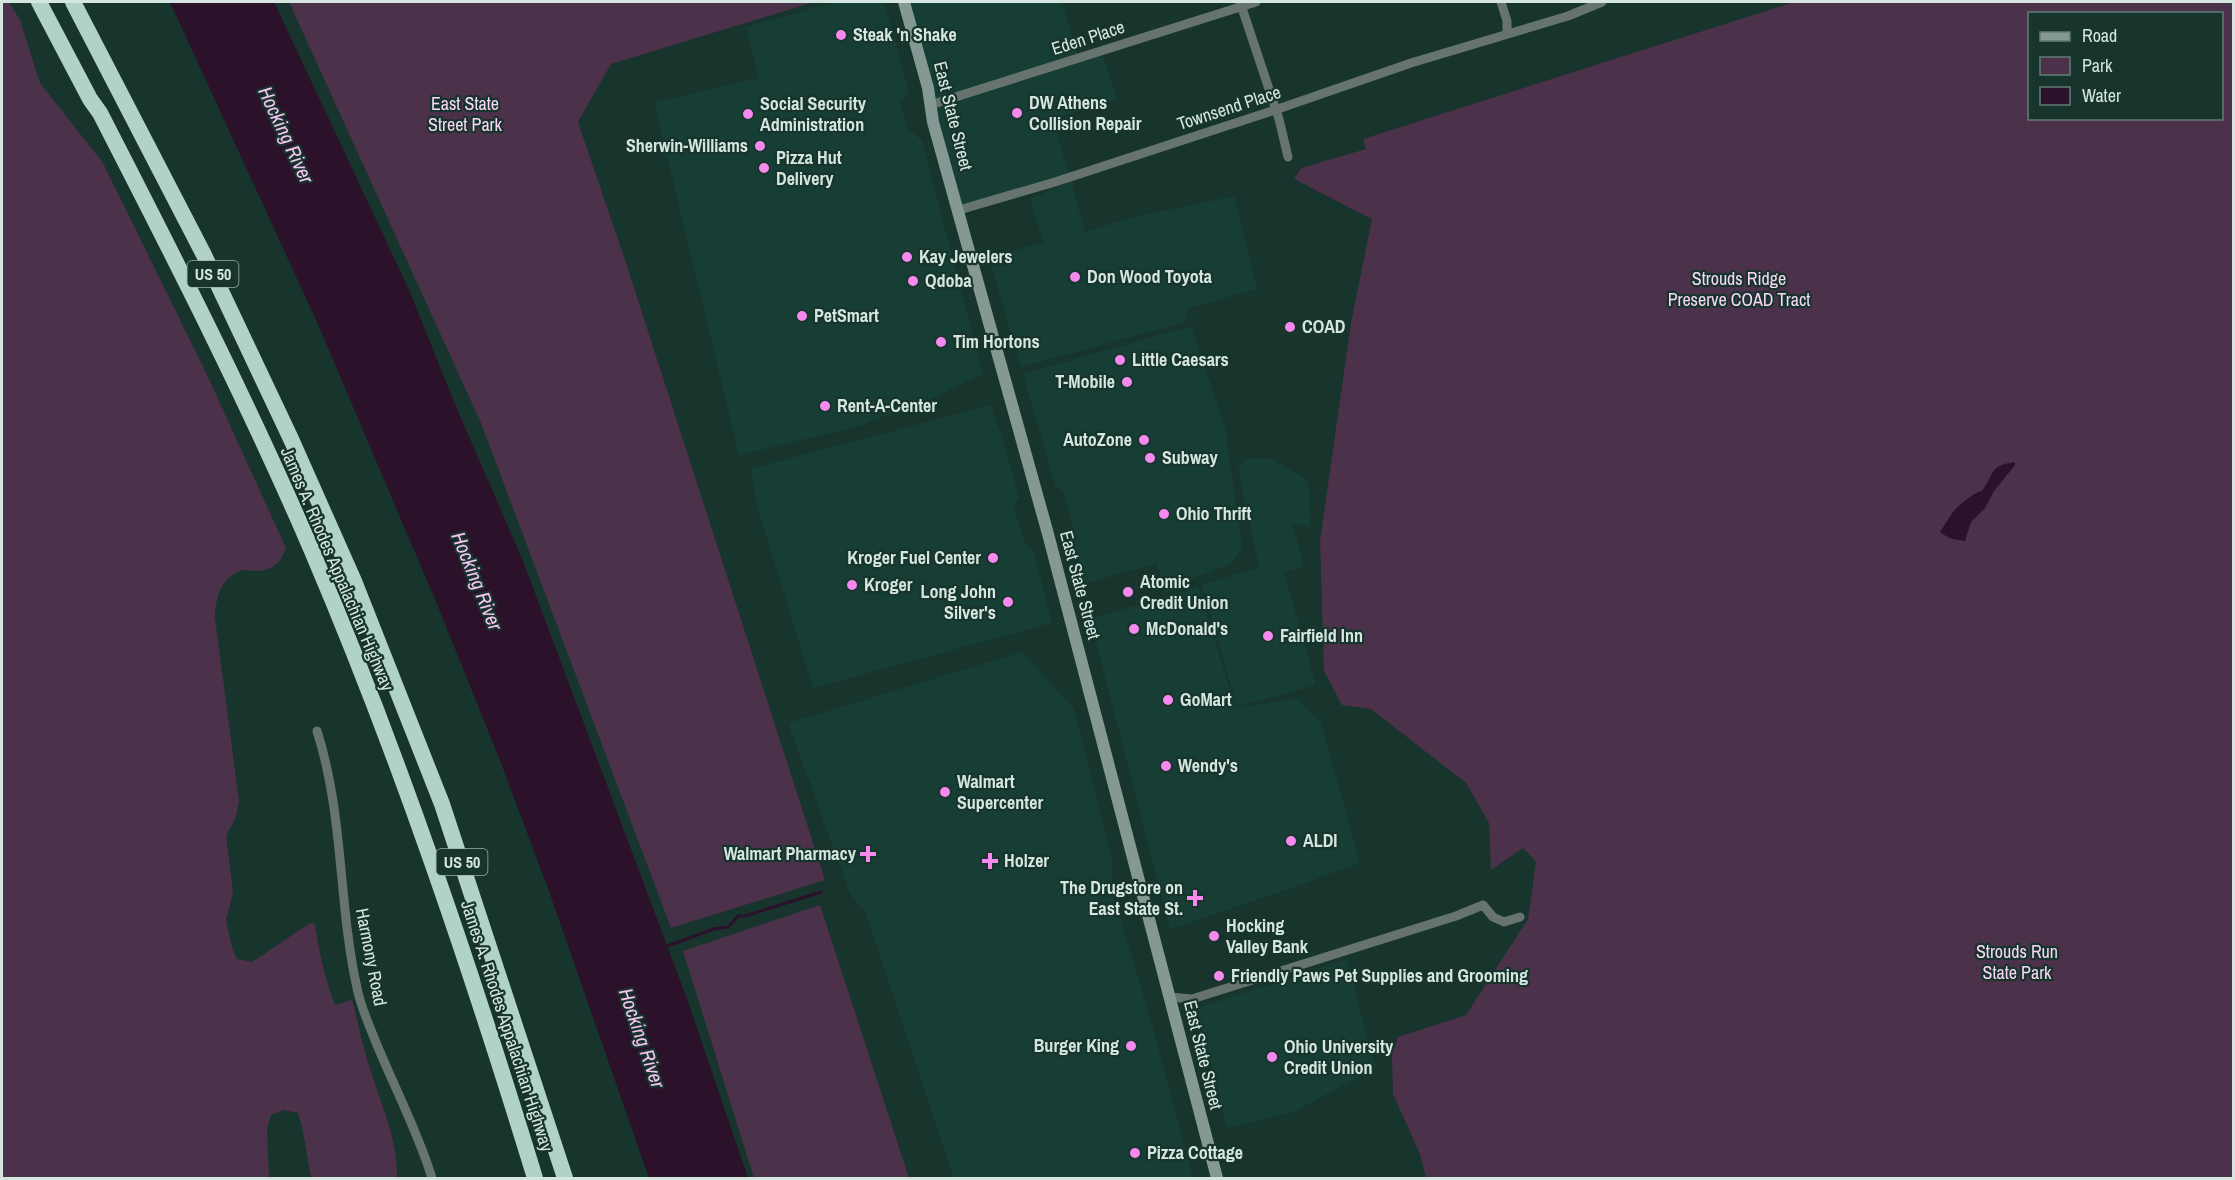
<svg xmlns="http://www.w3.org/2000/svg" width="2235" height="1180" viewBox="0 0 2235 1180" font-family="'Archivo Narrow',sans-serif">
  <rect width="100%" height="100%" fill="#17342d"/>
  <!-- built -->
  <path fill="#173e34" d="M835 2H884L909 92 900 104 907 127 922 141 983 374 933 398 859 426 739 455 654 102 759 78 746 27Z
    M904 2H1062L1079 58 1101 51 1117 99 1052 120 1069 173 959 210Z
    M1071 181 1085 232 1129 218 1234 196 1257 289 1187 309 1185 322 1021 367 989 258 1043 242 1030 199Z
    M1191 326 1225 426 1242 548 1232 563 1194 578 1166 593 1157 563 1083 584 1072 534 1073 527 1064 492 1055 485 1023 374Z
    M990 405 1000 430 1019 497 1014 506 1023 539 1034 553 1052 623 813 688 758 509 750 469Z
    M1246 459H1272L1308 480 1311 528 1292 522 1304 566 1284 572 1316 685 1237 707 1202 585 1259 567 1238 470Z
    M1198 587 1236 708 1297 698 1321 723 1360 863 1298 886 1170 929 1090 619Z
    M1022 652 1074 709 1113 862 1111 887 1153 1028 1193 1178H954L866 913 850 894 788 723Z
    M1347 959 1375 1068 1296 1111 1227 1128 1197 1008Z"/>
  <!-- green -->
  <path fill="#4c314a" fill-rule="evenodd" d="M2 2H9L20 20 40 83 103 163 209 379 286 548C281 563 272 571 254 571 249 571 245 569 240 571 221 577 215 600 215 618L239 801 236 817 226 836 233 892 226 920 232 947 237 959 252 962 310 923 315 924C319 952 325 978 335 1005L352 1000C359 1026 364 1053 373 1078 384 1111 398 1143 397 1178H311L302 1126 298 1113 284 1110 271 1115 267 1129 269 1178H2Z
    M289 2H814L611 64 578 122 626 263 825 880 671 928 481 423Z
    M1794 2H2233V1178H1426L1420 1154 1393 1094 1392 1055 1398 1037 1466 1015 1528 919 1536 862 1523 848 1491 870 1489 823 1466 783 1371 709 1342 705 1324 671 1320 541 1351 323 1372 219 1294 179 1301 168 1366 149 1363 139ZM2030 14H2222V118H2030Z
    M820 905 909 1178H754L683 951Z"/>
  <!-- water -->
  <path fill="#2b1129" d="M170 2H274L409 290 454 402 523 561 687 999 748 1178H649L549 891 501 763 437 604 317 322Z
    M2015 462V465L1994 491 1985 508 1971 522 1965 541C1956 540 1947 538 1940 532 1955 509 1954 507 1978 492L1982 491C1994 475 1989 465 2015 462Z"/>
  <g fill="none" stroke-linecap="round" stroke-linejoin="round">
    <!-- stream -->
    <path stroke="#2b1129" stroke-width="3" d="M667 946 714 929 728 927 738 916H745L821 892"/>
    <!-- minor -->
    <path stroke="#66736f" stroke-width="9" d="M1240 2 1279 119 1288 157
      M1501 2 1507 21V32
      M930 105 1256 2
      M959 210 1055 182 1275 110 1411 63 1568 16 1602 2
      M317 731C344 815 338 902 357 988 360 1004 367 1020 373 1035 392 1083 417 1129 432 1178
      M1170 997 1192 999 1456 916 1483 905 1493 917 1504 922 1520 917"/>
    <!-- secondary -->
    <path stroke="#849993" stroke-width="12" d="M904 2 928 88 933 122 1048 534 1217 1178"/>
    <!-- motorway -->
    <path stroke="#b1d2c8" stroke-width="16" d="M39 2 90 99 100 113C174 257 248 402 312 551 399 755 470 966 535 1178
      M73 2 204 255 291 439 354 581 442 804 565 1178"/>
  </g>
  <!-- markers -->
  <g fill="#f689ed" stroke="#17342d" stroke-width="2">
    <circle cx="841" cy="35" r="6"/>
    <circle cx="1017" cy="113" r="6"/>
    <circle cx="748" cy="114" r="6"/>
    <circle cx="760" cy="146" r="6"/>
    <circle cx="764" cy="168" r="6"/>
    <circle cx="907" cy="257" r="6"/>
    <circle cx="1075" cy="277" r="6"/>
    <circle cx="913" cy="281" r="6"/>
    <circle cx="802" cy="316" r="6"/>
    <circle cx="1290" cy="327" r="6"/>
    <circle cx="941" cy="342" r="6"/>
    <circle cx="1120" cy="360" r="6"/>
    <circle cx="1127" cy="382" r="6"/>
    <circle cx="825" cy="406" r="6"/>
    <circle cx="1144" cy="440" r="6"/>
    <circle cx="1150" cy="458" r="6"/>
    <circle cx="1164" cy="514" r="6"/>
    <circle cx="993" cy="558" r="6"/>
    <circle cx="852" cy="585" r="6"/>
    <circle cx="1128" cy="592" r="6"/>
    <circle cx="1008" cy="602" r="6"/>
    <circle cx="1134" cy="629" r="6"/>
    <circle cx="1268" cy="636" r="6"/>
    <circle cx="1168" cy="700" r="6"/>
    <circle cx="1166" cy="766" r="6"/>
    <circle cx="945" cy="792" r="6"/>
    <circle cx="1291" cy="841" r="6"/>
    <path d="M865 845h6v6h6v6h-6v6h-6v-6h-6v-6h6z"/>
    <path d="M987 852h6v6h6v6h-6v6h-6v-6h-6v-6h6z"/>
    <path d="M1192 889h6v6h6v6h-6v6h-6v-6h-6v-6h6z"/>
    <circle cx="1214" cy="936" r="6"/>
    <circle cx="1219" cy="976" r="6"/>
    <circle cx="1131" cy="1046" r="6"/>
    <circle cx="1272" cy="1057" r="6"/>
    <circle cx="1135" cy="1153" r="6"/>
  </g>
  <g text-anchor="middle" stroke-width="4.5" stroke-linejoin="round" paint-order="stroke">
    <!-- shield labels -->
    <g fill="#17342d" stroke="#9cb1aa" stroke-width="1.5">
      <rect x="187.5" y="261" width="51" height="26" rx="4.5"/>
      <rect x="436.5" y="849" width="51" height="26" rx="4.5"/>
    </g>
    <g font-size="16" font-weight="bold" fill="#d5e6e0">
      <text x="213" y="280">US 50</text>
      <text x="462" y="868">US 50</text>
    </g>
    <!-- poi labels -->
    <g font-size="18" font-weight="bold" fill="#d5e6e0" stroke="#17342d" text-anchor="start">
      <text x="853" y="41">Steak 'n Shake</text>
      <text x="1029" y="109">DW Athens<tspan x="1029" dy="21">Collision Repair</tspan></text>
      <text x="760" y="110">Social Security<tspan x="760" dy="21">Administration</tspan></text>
      <text x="748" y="152" text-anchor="end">Sherwin-Williams</text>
      <text x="776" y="164">Pizza Hut<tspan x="776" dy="21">Delivery</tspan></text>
      <text x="919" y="263">Kay Jewelers</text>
      <text x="1087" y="283">Don Wood Toyota</text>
      <text x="925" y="287">Qdoba</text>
      <text x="814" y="322">PetSmart</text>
      <text x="1302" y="333">COAD</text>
      <text x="953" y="348">Tim Hortons</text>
      <text x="1132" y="366">Little Caesars</text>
      <text x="1115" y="388" text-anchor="end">T-Mobile</text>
      <text x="837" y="412">Rent-A-Center</text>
      <text x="1132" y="446" text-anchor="end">AutoZone</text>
      <text x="1162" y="464">Subway</text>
      <text x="1176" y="520">Ohio Thrift</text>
      <text x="981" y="564" text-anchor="end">Kroger Fuel Center</text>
      <text x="1140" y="588">Atomic<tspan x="1140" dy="21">Credit Union</tspan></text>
      <text x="864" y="591">Kroger</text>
      <text x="996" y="598" text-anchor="end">Long John<tspan x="996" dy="21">Silver's</tspan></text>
      <text x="1146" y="635">McDonald's</text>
      <text x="1280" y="642">Fairfield Inn</text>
      <text x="1180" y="706">GoMart</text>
      <text x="1178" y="772">Wendy's</text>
      <text x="957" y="788">Walmart<tspan x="957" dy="21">Supercenter</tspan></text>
      <text x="1303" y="847">ALDI</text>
      <text x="856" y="860" text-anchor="end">Walmart Pharmacy</text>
      <text x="1004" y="867">Holzer</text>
      <text x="1183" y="894" text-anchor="end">The Drugstore on<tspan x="1183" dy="21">East State St.</tspan></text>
      <text x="1226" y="932">Hocking<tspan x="1226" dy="21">Valley Bank</tspan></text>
      <text x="1231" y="982">Friendly Paws Pet Supplies and Grooming</text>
      <text x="1119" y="1052" text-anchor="end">Burger King</text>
      <text x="1284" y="1053">Ohio University<tspan x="1284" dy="21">Credit Union</tspan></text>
      <text x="1147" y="1159">Pizza Cottage</text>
    </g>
    <!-- street labels -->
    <g font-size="18" fill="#d5e6e0" stroke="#17342d">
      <text transform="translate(1088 38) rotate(-18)" y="6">Eden Place</text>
      <text transform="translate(1229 108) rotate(-18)" y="6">Townsend Place</text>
      <text transform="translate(953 116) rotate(76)" y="6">East State Street</text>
      <text transform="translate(337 569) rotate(67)" y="6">James A. Rhodes Appalachian Highway</text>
      <text transform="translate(1080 585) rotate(75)" y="6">East State Street</text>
      <text transform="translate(371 957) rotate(79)" y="6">Harmony Road</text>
      <text transform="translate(507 1026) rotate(72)" y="6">James A. Rhodes Appalachian Highway</text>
      <text transform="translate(1203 1055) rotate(76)" y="6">East State Street</text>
    </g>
    <!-- park labels -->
    <g font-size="18" fill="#f9d8f5" stroke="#17342d">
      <text x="465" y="110">East State<tspan x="465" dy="21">Street Park</tspan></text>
      <text x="1739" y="285">Strouds Ridge<tspan x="1739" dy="21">Preserve COAD Tract</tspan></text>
      <text x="2017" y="958">Strouds Run<tspan x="2017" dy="21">State Park</tspan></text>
    </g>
    <!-- water labels -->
    <g font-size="20" font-style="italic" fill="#f9c3f3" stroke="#17342d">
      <text transform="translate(286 135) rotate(65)" y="7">Hocking River</text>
      <text transform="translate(477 581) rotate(68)" y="7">Hocking River</text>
      <text transform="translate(642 1038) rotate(71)" y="7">Hocking River</text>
    </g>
  </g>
  <!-- border -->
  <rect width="2235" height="1180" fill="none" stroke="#d5e6e0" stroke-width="6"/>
  <!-- legend -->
  <rect x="2028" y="12" width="195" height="108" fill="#17342d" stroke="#637b75" stroke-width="1.5"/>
  <rect x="2040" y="32" width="30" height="9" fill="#849993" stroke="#637b75" stroke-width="1.5"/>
  <text x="2082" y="42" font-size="18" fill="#d5e6e0">Road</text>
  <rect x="2040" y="57" width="30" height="18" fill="#4c314a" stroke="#637b75" stroke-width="1.5"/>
  <text x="2082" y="72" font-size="18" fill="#d5e6e0">Park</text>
  <rect x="2040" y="87" width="30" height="18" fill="#2b1129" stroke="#637b75" stroke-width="1.5"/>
  <text x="2082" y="102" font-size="18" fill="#d5e6e0">Water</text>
</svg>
